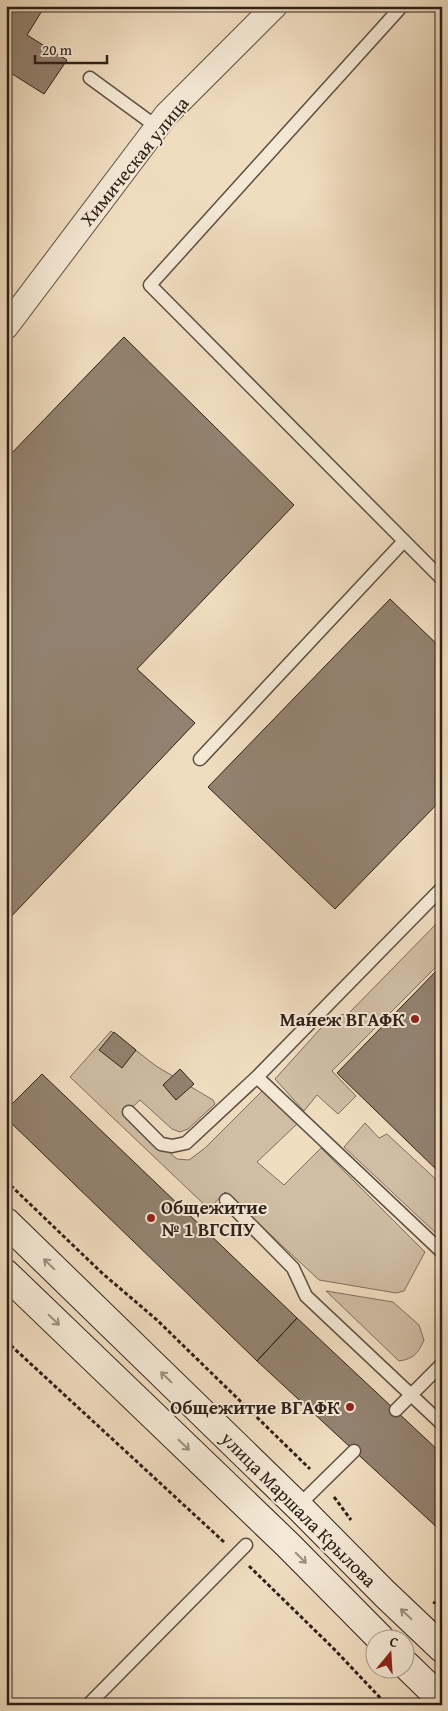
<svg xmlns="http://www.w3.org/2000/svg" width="448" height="1711" viewBox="0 0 448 1711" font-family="'Gentium Book Plus',serif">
  <rect width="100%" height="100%" fill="#f0ddc0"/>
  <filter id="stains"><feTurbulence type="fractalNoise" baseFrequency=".004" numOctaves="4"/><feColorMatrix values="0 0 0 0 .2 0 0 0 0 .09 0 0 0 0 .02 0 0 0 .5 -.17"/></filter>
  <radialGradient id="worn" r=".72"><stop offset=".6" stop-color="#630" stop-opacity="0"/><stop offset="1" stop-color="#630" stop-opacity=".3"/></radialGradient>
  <!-- green -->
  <path fill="#cfbda4" stroke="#7e6e5e" d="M442 918V961L332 1071 356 1096 338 1114 317 1095 304 1111 275 1079 330 1018 349 1013Z
    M111 1031 156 1066 213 1100 215 1104 188 1129 180 1132 172 1129 140 1100 125 1114 177 1159 189 1160 205 1148 262 1091 297 1124 257 1162 284 1185 321 1148 425 1252 404 1291 396 1293 319 1280 225 1192 209 1209 70 1077Z
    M365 1123 379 1138 387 1134 442 1185V1235L440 1237 344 1147Z
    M326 1291 393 1302 419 1325 424 1340C418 1353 414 1359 399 1361Z"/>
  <!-- building -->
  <path fill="#938270" stroke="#2e2019" d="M6 6H45L27 35 67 60 44 94 6 70Z
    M124 337 294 505 137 669 195 723 6 922V459Z
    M390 599 442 649V799L335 909 208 787Z
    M442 965V1175L337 1073Z
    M114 1032 136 1050 122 1068 99 1050Z
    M180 1069 194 1084 176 1100 163 1085Z
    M42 1074 297 1318 257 1361 6 1118V1110Z
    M297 1318 442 1454V1532L257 1361Z"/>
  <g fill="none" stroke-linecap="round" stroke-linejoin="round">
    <defs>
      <path id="lane" d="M402 6 150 285 442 579
        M90 78 157 127
        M200 759 404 541
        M257 1077 442 1252
        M129 1112 161 1144 172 1146 186 1143 257 1077 442 888
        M226 1200 293 1268 306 1296 442 1424
        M396 1410 442 1364
        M298 1506 354 1451
        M88 1705 246 1545"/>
      <path id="street" d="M6 327 166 115 275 6"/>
      <path id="secondary" d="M6 1222 298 1506 385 1594 442 1648
        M6 1274 288 1545 380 1638
        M406 1665 442 1700"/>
    </defs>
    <!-- lane casing -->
    <use href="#lane" stroke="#5e4f43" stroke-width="15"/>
    <!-- street casing -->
    <use href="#street" stroke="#5e4f43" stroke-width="26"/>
    <!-- secondary casing -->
    <use href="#secondary" stroke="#2e2019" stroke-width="30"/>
    <!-- path -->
    <path stroke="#2e2019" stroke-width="3" stroke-dasharray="4 2.5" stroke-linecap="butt" d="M6 1181 102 1273 157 1320 310 1469
      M6 1341 224 1542
      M334 1497 351 1520
      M249 1566 333 1648 387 1705
      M433 1602 442 1606"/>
    <!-- lane -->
    <use href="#lane" stroke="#f5e9d6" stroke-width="12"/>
    <!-- street -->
    <use href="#street" stroke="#f5e9d6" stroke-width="24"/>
    <!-- secondary -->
    <use href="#secondary" stroke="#f5e9d6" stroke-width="28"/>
  </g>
  <!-- one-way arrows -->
  <defs><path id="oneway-shaft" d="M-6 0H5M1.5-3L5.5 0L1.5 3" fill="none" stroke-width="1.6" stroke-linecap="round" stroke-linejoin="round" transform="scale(1.25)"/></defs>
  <g stroke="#9b8f81">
    <use href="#oneway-shaft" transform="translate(49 1264) rotate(-136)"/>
    <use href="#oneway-shaft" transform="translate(54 1320) rotate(44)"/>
    <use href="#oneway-shaft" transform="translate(166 1377) rotate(-136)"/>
    <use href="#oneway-shaft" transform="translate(184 1445) rotate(44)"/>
    <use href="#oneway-shaft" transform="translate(301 1558) rotate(45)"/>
    <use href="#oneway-shaft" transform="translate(406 1614) rotate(-137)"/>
  </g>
  <!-- markers -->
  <g fill="#8f2418" stroke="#f5e9d6" stroke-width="2">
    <circle cx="415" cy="1019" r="5"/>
    <circle cx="151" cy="1218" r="5"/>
    <circle cx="350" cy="1407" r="5"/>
  </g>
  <g text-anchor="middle" stroke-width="4" stroke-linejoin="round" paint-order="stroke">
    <!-- street labels -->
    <g font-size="19" fill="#2e2019" stroke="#f5e9d6">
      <text transform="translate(134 161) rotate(-51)" y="7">Химическая улица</text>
      <text transform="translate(299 1509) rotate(45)" y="7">улица Маршала Крылова</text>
    </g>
    <!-- poi labels -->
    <g font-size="19" font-weight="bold" fill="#2e2019" stroke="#f5e9d6" text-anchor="end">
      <text x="405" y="1026">Манеж ВГАФК</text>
      <text x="161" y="1214" text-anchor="start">Общежитие<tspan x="161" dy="22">№ 1 ВГСПУ</tspan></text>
      <text x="340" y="1414">Общежитие ВГАФК</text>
    </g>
  </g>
  <!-- margin -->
  <rect width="448" height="1711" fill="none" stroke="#f0ddc0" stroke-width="25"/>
  <rect x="8" y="8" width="433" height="1696" fill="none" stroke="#2e2019" stroke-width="2.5"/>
  <rect x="12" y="12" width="423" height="1686" fill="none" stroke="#2e2019"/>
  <!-- north arrow -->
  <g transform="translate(390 1654) rotate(18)"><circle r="24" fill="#f5e9d6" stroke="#a5998a"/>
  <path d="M0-4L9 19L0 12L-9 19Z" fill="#8f2418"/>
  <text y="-8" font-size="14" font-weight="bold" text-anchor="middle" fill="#2e2019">С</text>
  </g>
  <!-- scale -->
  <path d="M35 55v8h72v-8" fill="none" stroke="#2e2019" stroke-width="2.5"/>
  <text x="42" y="55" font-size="15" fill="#2e2019" stroke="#f5e9d6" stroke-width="4" paint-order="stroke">20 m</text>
  <rect width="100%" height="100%" filter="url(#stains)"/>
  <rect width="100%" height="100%" fill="url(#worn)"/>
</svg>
